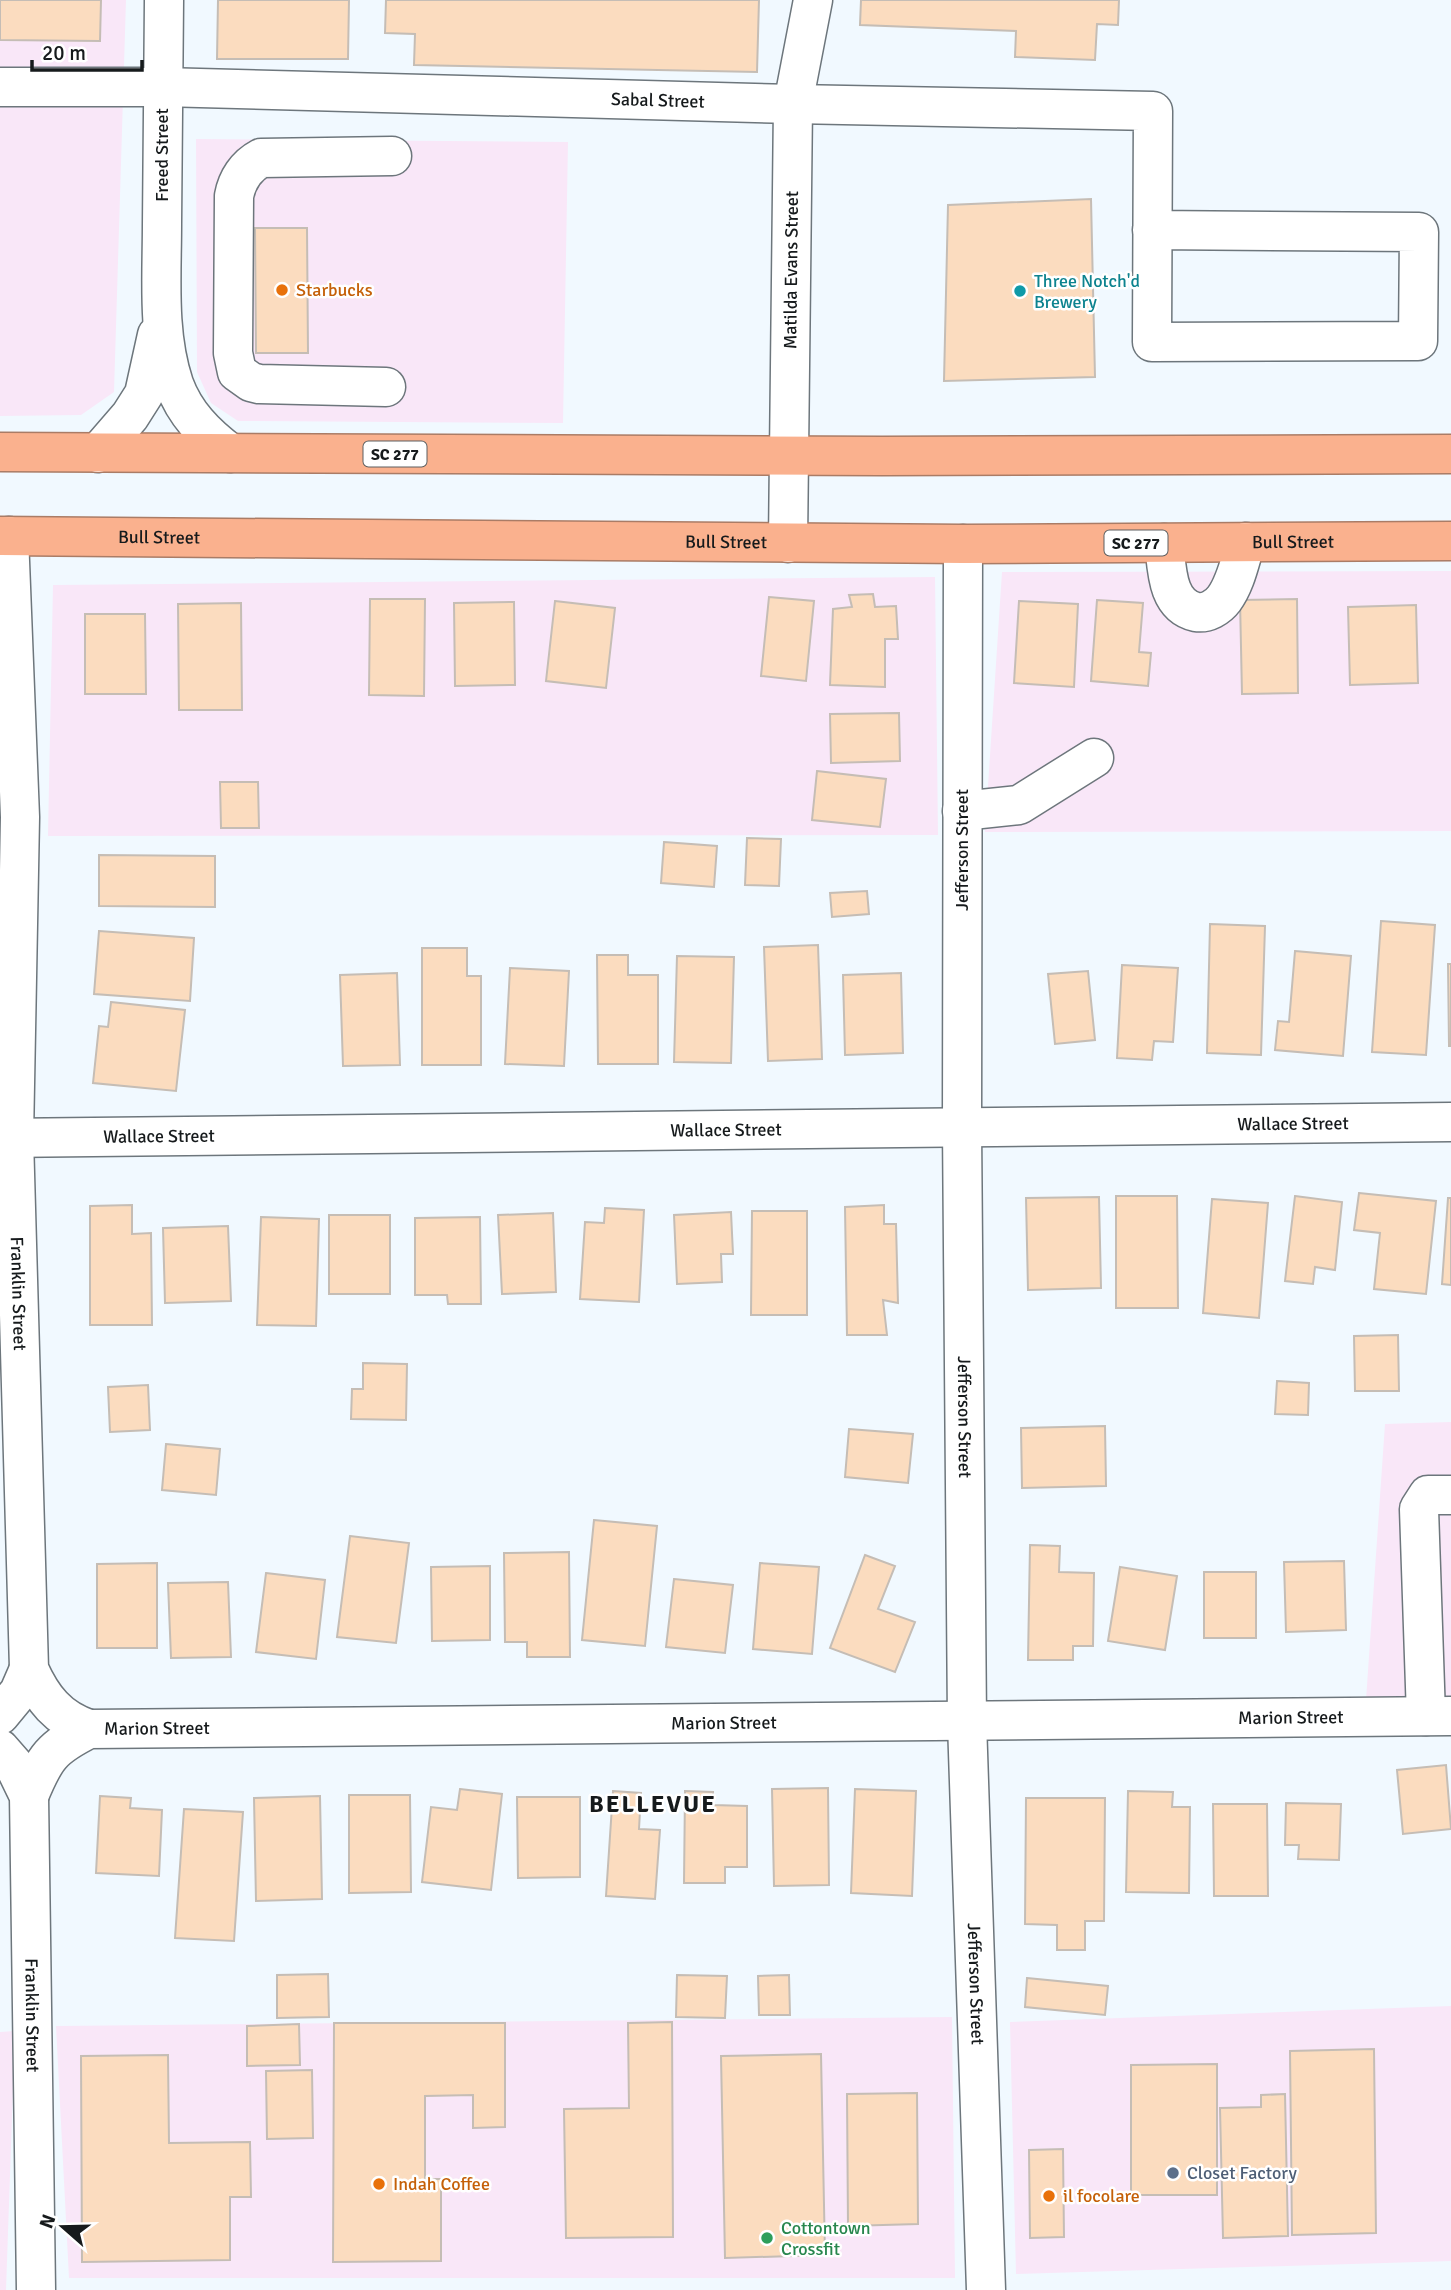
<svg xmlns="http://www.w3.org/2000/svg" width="1451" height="2290" viewBox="0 0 1451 2290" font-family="Signika,sans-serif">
  <rect width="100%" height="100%" fill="#f1f9ff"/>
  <!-- commercial -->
  <path fill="#f9e7f8" d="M0 0H126L114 392 81 415 0 416Z
    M196 139 568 142 563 423 238 421 211 403 197 372Z
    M1451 571V831L985 832 1002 572Z
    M935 577 938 835 48 836 53 585Z
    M1451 1422V1698L1366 1700 1385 1424Z
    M1451 2006V2261L1016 2274 1010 2022Z
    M952 2017 955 2278H69L56 2026Z
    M15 2031 6 2290H0V2032Z"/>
  <!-- building -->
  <path fill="#fbdcbf" stroke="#c5bdb5" stroke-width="2" d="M0 0H101L100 41 0 40Z
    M218 0H349L348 59H217Z
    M386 0H759L757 72 414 65 415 34 385 33Z
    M861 0H1119L1118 25 1097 24 1095 60 1015 57 1016 31 860 25Z
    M1091 199 1095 377 944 381 948 205Z
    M255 228H307L308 353H256Z
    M873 594 875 607 896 606 898 639H885V687L830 685 833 609 852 607 849 595Z
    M769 597 814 601 806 681 761 676Z
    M370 599H425L424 696 369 695Z
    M1297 599 1298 693 1242 694 1240 600Z
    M1097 600 1143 603 1139 652 1151 653 1148 686 1091 681Z
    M555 601 615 608 606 688 546 681Z
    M1019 601 1078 604 1074 687 1014 683Z
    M514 602 515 685 455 686 454 603Z
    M241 603 242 710H179L178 604Z
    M1416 605 1418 683 1350 685 1348 607Z
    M85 614H145L146 694H85Z
    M899 713 900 761 831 763 830 714Z
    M817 771 886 779 880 827 812 820Z
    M220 782H258L259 828H221Z
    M747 838 781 839 779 886 745 885Z
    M664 842 717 846 714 887 661 883Z
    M99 855 215 856V907L99 906Z
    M867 891 869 914 832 917 830 893Z
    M1381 921 1435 925 1426 1055 1372 1052Z
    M1210 924 1265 926 1261 1055 1207 1053Z
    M99 931 194 938 190 1001 94 994Z
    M818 945 822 1059 768 1061 764 947Z
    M422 948H467V976H481V1065H422Z
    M1295 951 1351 956 1343 1056 1275 1050 1278 1021 1289 1022Z
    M597 955H628V975H658V1064H598Z
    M677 956 734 957 731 1063 674 1062Z
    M1448 964H1451V1046H1449Z
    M1122 965 1178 968 1173 1042 1154 1041 1152 1060 1117 1058Z
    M510 968 569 971 564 1066 505 1064Z
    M1088 971 1095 1040 1055 1044 1048 974Z
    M397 973 400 1065 343 1066 340 975Z
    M901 973 903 1053 845 1055 843 975Z
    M111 1002 185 1010 176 1091 93 1083 99 1026 108 1027Z
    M1359 1193 1436 1201 1426 1294 1374 1289 1380 1233 1354 1230Z
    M1116 1196H1177L1178 1308H1116Z
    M1295 1196 1342 1202 1335 1270 1315 1267 1313 1284 1285 1281Z
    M1099 1197 1101 1288 1028 1290 1026 1198Z
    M1448 1198H1451V1285L1442 1284Z
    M1212 1199 1268 1203 1259 1318 1203 1313Z
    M132 1205V1234L151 1233 152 1325H90V1206Z
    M884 1205V1224H896L898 1303 883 1300 887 1335H847L845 1207Z
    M605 1208 644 1210 639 1302 580 1299 585 1222 604 1223Z
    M752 1211H807V1315H751Z
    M731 1212 733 1254H721L722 1282 677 1284 674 1215Z
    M553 1213 556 1292 502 1294 498 1215Z
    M329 1215H390V1294H329Z
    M261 1217 319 1219 316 1326 257 1325Z
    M480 1217 481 1304H448L447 1295H415V1218Z
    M228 1226 231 1301 165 1303 163 1228Z
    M1398 1335 1399 1391H1355L1354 1336Z
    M363 1363 407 1364 406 1420 351 1419 352 1389H363Z
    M1277 1381 1309 1383 1308 1415 1275 1414Z
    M148 1385 150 1430 110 1432 108 1387Z
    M1105 1426 1106 1486 1022 1488 1021 1428Z
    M849 1429 913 1434 908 1483 845 1477Z
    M166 1444 220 1449 216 1495 162 1490Z
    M594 1520 657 1526 645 1646 582 1640Z
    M350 1536 409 1543 396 1643 337 1637Z
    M1030 1545 1060 1546 1059 1572 1094 1573 1093 1646H1073V1660H1028Z
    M569 1552 570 1657H527V1642H505L504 1553Z
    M865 1555 895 1566 878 1609 915 1622 895 1672 830 1648Z
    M1344 1561 1346 1630 1286 1632 1284 1562Z
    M157 1563V1648H97V1564Z
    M760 1563 819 1567 812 1654 753 1649Z
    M490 1566V1640L432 1641 431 1567Z
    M1120 1567 1177 1576 1165 1650 1108 1641Z
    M1204 1572H1256V1638H1204Z
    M266 1573 325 1580 316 1659 256 1652Z
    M674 1579 733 1585 725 1653 666 1647Z
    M228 1582 231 1657 171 1658 168 1583Z
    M1446 1765 1451 1829 1403 1834 1397 1770Z
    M828 1788 829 1885 774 1886 772 1789Z
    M460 1789 502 1794 491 1890 422 1882 431 1807 457 1810Z
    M855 1789 916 1791 912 1896 851 1893Z
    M613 1791 641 1793 639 1829 660 1830 655 1899 606 1896Z
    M685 1791 713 1792V1805L747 1806V1867H725V1883H684Z
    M1128 1791 1173 1792 1172 1807H1190L1189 1893 1126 1892Z
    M349 1795H410L411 1892 349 1893Z
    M100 1796 131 1798 130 1808 162 1810 159 1876 96 1873Z
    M320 1796 322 1899 256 1901 254 1798Z
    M517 1797H580V1877L518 1878Z
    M1026 1798H1105L1104 1921H1085V1950H1057V1925L1025 1924Z
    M1286 1803 1341 1804 1339 1860 1298 1859 1299 1845H1285Z
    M1213 1804H1267L1268 1896H1214Z
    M184 1809 243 1812 234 1941 175 1938Z
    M328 1974 329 2017 277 2018V1975Z
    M677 1975 727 1976 725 2018 676 2017Z
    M789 1975 790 2015H759L758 1976Z
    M1027 1978 1108 1986 1105 2015 1025 2007Z
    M672 2022 673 2237 566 2238 564 2109 629 2108 628 2023Z
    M334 2023H505V2127L473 2128V2095L425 2096V2179H441V2261L333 2262Z
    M299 2024 300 2065 247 2066V2026Z
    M1374 2049 1376 2233 1292 2235 1290 2051Z
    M821 2054 825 2255 725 2258 721 2056Z
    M168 2055 169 2143 250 2142 251 2197H230V2260L82 2262 81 2056Z
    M1217 2064V2195H1131V2065Z
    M312 2070 313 2138 267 2139 266 2071Z
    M917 2093 918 2224 848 2226 847 2094Z
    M1285 2094 1288 2236 1223 2238 1220 2108 1261 2107V2095Z
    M1063 2149 1064 2237 1030 2238 1029 2150Z"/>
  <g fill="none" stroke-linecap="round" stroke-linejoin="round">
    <defs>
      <g id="minor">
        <path d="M164 0C163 75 162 150 162 224 162 277 157 333 174 384 185 414 205 434 230 453"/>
        <path id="s1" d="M0 87H162L793 104 1153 111 1152 342 1418 341 1419 232 1152 230"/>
        <path d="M386 387 259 384 251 382 237 372 233 353 234 196C237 180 246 166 261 158L392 156"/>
        <path d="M98 453 130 416 144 394 157 335"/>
        <path id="s2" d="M9 536 20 817 14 1138 29 1669C42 1698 58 1719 89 1729"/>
        <path id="s3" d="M788 543 793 104 813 0"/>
        <path d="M1164 543C1167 568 1166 605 1196 612 1207 614 1218 607 1224 599 1236 583 1240 560 1246 542"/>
        <path id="s4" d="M963 544 962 1127 967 1722 986 2290"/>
        <path d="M962 811 1019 805 1094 758"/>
        <path id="s5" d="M0 1138 1451 1122"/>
        <path d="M0 1715 19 1692 29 1669"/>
        <path d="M1426 1716 1419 1509 1428 1495H1451"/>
        <path id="s6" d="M0 1749 14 1765 29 1796 36 2290"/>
        <path id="s7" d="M29 1796C45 1757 51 1748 89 1729L1451 1716"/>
      </g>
      <g id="highway">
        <path d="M0 452 882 456 1451 454"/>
        <path id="s8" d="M0 536 963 544 1451 541"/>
      </g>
    </defs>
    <!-- minor casing -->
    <use href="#minor" stroke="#6d767c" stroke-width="41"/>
    <!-- highway casing -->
    <use href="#highway" stroke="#aa7c66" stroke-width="41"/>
    <!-- minor -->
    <use href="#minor" stroke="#fff" stroke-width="38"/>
    <!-- highway -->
    <use href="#highway" stroke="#fab18e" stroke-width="38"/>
  </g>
  <!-- markers -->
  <g fill="#e8710a" stroke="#fff" stroke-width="2.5">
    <circle cx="282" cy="290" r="7"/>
    <circle cx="379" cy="2184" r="7"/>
    <circle cx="1049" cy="2196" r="7"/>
  </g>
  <circle fill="#0f9aa8" stroke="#fff" stroke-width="2.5" cx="1020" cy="291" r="7"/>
  <circle fill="#5c6f8a" stroke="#fff" stroke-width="2.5" cx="1173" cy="2173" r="7"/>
  <circle fill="#2e9e5b" stroke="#fff" stroke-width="2.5" cx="767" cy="2238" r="7"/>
  <g text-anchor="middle" stroke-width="5" stroke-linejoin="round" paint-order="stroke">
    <!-- shield labels -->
    <g fill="#fff" stroke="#5c5f60" stroke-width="2">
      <rect x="363.5" y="441.5" width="63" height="25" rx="5"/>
      <rect x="1104.5" y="530.5" width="63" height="25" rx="5"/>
    </g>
    <g font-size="16" font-weight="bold" fill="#161a1c">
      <text x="395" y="460">SC 277</text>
      <text x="1136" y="549">SC 277</text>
    </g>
    <!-- street labels -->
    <g font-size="18" fill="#161a1c" stroke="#fff">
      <text dy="6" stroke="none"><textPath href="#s1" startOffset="658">Sabal Street</textPath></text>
      <text transform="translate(162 155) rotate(-90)" y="6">Freed Street</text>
      <text dy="6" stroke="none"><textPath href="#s3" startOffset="273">Matilda Evans Street</textPath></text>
      <text dy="6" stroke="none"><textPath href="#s8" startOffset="159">Bull Street</textPath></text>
      <text dy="6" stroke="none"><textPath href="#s8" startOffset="726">Bull Street</textPath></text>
      <text dy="6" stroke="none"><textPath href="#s8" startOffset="1293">Bull Street</textPath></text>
      <text transform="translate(962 850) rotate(-90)" y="6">Jefferson Street</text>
      <text dy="6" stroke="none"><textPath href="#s5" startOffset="1293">Wallace Street</textPath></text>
      <text dy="6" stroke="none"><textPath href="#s5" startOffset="726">Wallace Street</textPath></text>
      <text dy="6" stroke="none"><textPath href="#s5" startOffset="159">Wallace Street</textPath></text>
      <text dy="6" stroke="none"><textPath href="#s2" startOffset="758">Franklin Street</textPath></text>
      <text dy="6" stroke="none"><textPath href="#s4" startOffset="873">Jefferson Street</textPath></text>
      <text dy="6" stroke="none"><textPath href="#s7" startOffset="1295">Marion Street</textPath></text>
      <text dy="6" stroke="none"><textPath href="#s7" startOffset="728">Marion Street</textPath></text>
      <text dy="6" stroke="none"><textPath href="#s7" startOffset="161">Marion Street</textPath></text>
      <text dy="6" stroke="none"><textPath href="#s4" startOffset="1440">Jefferson Street</textPath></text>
      <text dy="6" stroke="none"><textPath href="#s6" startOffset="275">Franklin Street</textPath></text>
    </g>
    <!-- culture labels -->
    <g font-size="18" fill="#0d838f" stroke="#fff" text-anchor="start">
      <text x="1034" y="287">Three Notch'd<tspan x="1034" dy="21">Brewery</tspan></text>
    </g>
    <!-- food labels -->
    <g font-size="18" fill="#c56008" stroke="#fff" text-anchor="start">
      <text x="296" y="296">Starbucks</text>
      <text x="393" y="2190">Indah Coffee</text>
      <text x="1063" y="2202">il focolare</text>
    </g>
    <!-- service labels -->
    <g font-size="18" fill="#4e5e75" stroke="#fff" text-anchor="start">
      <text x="1187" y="2179">Closet Factory</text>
    </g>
    <!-- leisure labels -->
    <g font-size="18" fill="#27864d" stroke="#fff" text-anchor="start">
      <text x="781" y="2234">Cottontown<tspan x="781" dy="21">Crossfit</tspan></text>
    </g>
    <!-- district labels -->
    <g font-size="24" font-weight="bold" letter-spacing="2" fill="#161a1c" stroke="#fff">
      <text x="653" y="1812">BELLEVUE</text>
    </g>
  </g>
  <!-- north arrow -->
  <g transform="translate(63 2227) rotate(290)" stroke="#ffffff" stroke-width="5" paint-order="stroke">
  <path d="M0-5L12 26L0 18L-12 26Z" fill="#161a1c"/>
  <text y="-10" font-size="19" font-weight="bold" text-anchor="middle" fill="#161a1c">N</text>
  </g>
  <!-- scale -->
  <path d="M32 60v10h110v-10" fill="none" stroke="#161a1c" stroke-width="3.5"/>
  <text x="42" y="60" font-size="21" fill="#161a1c" stroke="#ffffff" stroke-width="5" paint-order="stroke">20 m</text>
</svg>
